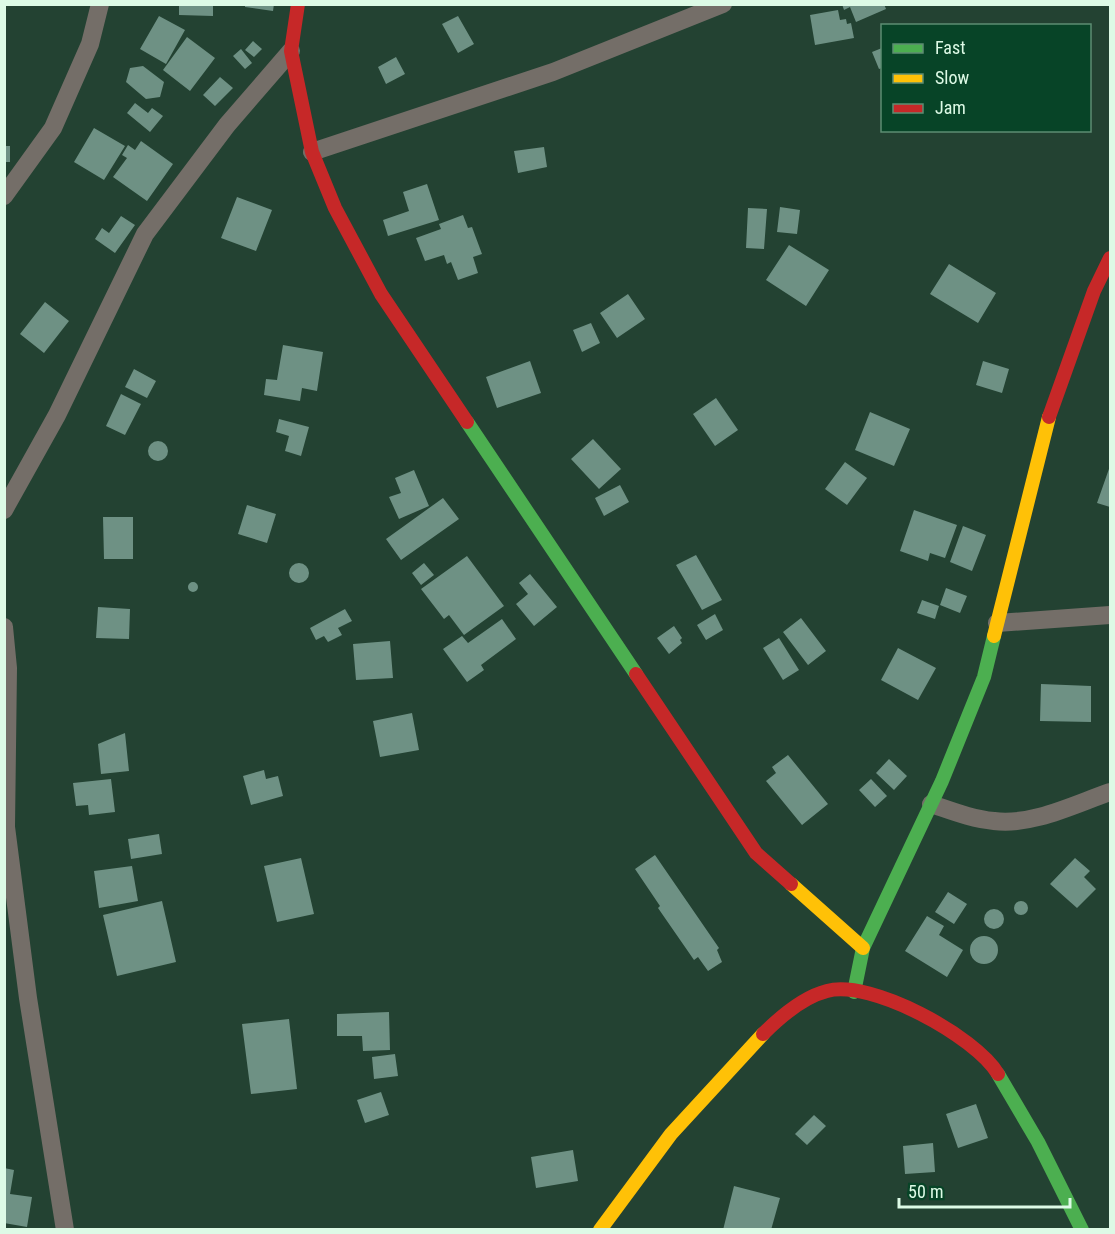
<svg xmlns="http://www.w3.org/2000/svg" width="1115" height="1234" viewBox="0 0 1115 1234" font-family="'Roboto Condensed',sans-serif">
  <rect width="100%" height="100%" fill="#234232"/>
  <!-- building -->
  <path fill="#6e9184" d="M179 4H213V16L179 15Z
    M245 4H274L273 11 245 7Z
    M842 4H884L886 9 856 22 850 7 844 10Z
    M838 10 840 20 846 19 847 24 851 23 854 38 815 45 810 15Z
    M159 16 185 30 166 64 140 49Z
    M458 16 474 44 458 53 442 24Z
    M187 37 215 58 190 91 163 70Z
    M253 41 262 49 254 57 245 50Z
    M882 48V68L879 69 872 52Z
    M241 49 252 63 245 69 233 56Z
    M396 57 405 74 386 84 378 67Z
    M143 66 164 82 160 97 146 99 126 82 130 68Z
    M220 77 233 88 215 106 203 95Z
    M135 103 148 113 152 108 163 116 150 132 127 113Z
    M94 128 125 146 104 180 74 162Z
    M141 141 173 164 147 201 113 177 127 158 122 155 128 145 135 150Z
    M4 146H10V162H4Z
    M544 147 547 167 518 173 514 151Z
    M427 184 439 220 388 236 383 220 409 211 403 192Z
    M237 197 272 210 256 251 221 238Z
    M780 207 800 210 797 234 777 232Z
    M748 208 767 209 764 249 746 248Z
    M463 215 468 228 472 227 482 254 473 257 478 273 458 280 451 262 447 264 444 255 425 261 416 238 441 229 439 224Z
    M121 216 135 225 115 253 95 239 102 228 109 233Z
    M789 245 829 270 806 306 766 280Z
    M949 264 996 293 978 323 930 294Z
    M628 294 645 319 617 338 600 313Z
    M45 302 69 321 44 353 20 334Z
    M591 323 600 343 582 352 573 330Z
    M283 345 323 352 317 391 302 388 300 401 264 395 266 379 277 380Z
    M530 361 541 393 497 408 486 377Z
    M983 361 1009 369 1002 393 976 385Z
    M134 369 156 381 147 398 125 387Z
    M121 394 141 404 125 435 106 426Z
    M716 398 738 430 715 446 693 414Z
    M870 412 910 429 894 466 855 450Z
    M279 419 309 427 301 456 285 451 289 436 276 432Z
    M593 439 621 469 599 489 571 459Z
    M148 451a10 10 0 1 1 20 0a10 10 0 1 1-20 0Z
    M845 462 867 478 847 505 825 489Z
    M1110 466V507L1097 503Z
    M414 470 429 506 399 519 389 497 401 493 395 478Z
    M620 485 629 502 604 516 595 498Z
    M443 498 459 519 401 560 386 539Z
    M247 505 276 514 267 543 238 534Z
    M914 510 957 525 945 558 930 553 928 561 900 551Z
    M103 517H133V559H104Z
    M963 526 986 535 972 571 950 562Z
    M696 555 722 600 702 610 676 565Z
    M467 556 504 606 464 635 449 615 444 619 421 589Z
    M424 563 434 575 421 585 412 573Z
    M289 573a10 10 0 1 1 20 0a10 10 0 1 1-20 0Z
    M530 574 557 607 534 626 516 604 528 594 519 583Z
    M188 587a5 5 0 1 1 10 0a5 5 0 1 1-10 0Z
    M946 588 967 596 960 613 940 605Z
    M922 600 939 606 935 619 917 613Z
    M98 607 130 609 129 639 96 638Z
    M345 609 352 621 338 628 342 635 328 642 324 636 316 640 310 628Z
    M715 614 723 630 706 640 697 625Z
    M801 618 826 651 808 665 783 632Z
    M502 619 516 639 481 665 484 670 467 682 443 649 462 636 468 643Z
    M674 626 682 638 680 640 682 643 669 654 657 638Z
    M779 638 799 670 783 680 763 648Z
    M390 641 393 678 356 680 353 644Z
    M898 648 936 668 918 700 881 680Z
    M1041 684 1091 686V722L1040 721Z
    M412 713 419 750 380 757 373 721Z
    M125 733 129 771 101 774 98 744Z
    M788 755 828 804 802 825 766 781 776 773 772 767Z
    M889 759 907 776 894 790 876 773Z
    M264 770 266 779 278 776 283 796 251 805 243 776Z
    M111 779 115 812 89 815 88 805 76 806 73 783Z
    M871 779 887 796 875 807 859 790Z
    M159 834 162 854 131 859 128 839Z
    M655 855 719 948 717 950 722 962 708 971 698 957 694 960 658 908 660 906 635 869Z
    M301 858 314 914 277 922 264 866Z
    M1075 858 1090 871 1084 877 1096 889 1077 908 1050 884Z
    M132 866 138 901 99 908 94 871Z
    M948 892 967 904 954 924 935 912Z
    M1014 908a7 7 0 1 1 14 0a7 7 0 1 1-14 0Z
    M162 901 176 962 117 976 103 915Z
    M984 919a10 10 0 1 1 20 0a10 10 0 1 1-20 0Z
    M927 916 944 926 939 935 963 950 947 977 905 951Z
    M970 950a14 14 0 1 1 28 0a14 14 0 1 1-28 0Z
    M389 1012 390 1050 363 1051 362 1036H337V1014Z
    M289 1019 297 1089 251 1094 242 1024Z
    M395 1054 398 1076 374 1079 372 1057Z
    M381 1092 389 1115 365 1123 357 1100Z
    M976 1104 988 1138 958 1148 946 1114Z
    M814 1115 826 1126 807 1145 795 1134Z
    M933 1143 935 1172 905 1174 903 1146Z
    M573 1150 578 1181 536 1188 531 1157Z
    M4 1168 14 1170 10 1194 32 1197 27 1227 4 1223Z
    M734 1186 780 1198 771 1230H723Z"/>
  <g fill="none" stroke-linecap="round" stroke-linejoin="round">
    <!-- street -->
    <path stroke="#746e68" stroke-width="18" d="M312 152 553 72 723 4
      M4 196 53 128 90 44 100 4
      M4 510 57 415 145 234 227 125 291 51
      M997 623 1110 615
      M4 627 8 668 6 827 28 998 65 1230
      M931 804C952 811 972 819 994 821 1032 826 1075 804 1110 792"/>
    <!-- fast -->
    <path stroke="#4caf50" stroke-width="14" d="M467 422 636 674
      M854 992 863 948 942 781 984 677 994 636
      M998 1074 1038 1142 1082 1230"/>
    <!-- slow -->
    <path stroke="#ffc107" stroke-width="14" d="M994 636 1049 417
      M791 884 863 948
      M600 1230 671 1134 763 1034"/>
    <!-- jam -->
    <path stroke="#c62828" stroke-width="14" d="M298 4 291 51 312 152 335 208 381 294 467 422
      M1049 417 1094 291 1110 258
      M636 674 756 853 791 884
      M763 1034C780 1017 803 997 827 991 871 979 975 1036 998 1074"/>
  </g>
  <!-- border -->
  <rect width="1115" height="1234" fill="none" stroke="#ddfae6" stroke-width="12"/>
  <!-- legend -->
  <rect x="881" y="24" width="210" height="108" fill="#074427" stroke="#5d8d73" stroke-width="1.5"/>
  <rect x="893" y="44" width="30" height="9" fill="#4caf50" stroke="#5d8d73" stroke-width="1.5"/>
  <text x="935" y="54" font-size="18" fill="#ddfae6">Fast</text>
  <rect x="893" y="74" width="30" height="9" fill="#ffc107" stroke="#5d8d73" stroke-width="1.5"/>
  <text x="935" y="84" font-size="18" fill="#ddfae6">Slow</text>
  <rect x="893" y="104" width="30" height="9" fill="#c62828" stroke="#5d8d73" stroke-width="1.5"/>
  <text x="935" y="114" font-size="18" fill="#ddfae6">Jam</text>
  <!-- scale -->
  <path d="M899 1198v9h171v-9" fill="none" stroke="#ddfae6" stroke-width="3"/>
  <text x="908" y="1198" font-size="18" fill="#ddfae6" stroke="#074427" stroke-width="4.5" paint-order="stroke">50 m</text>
</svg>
